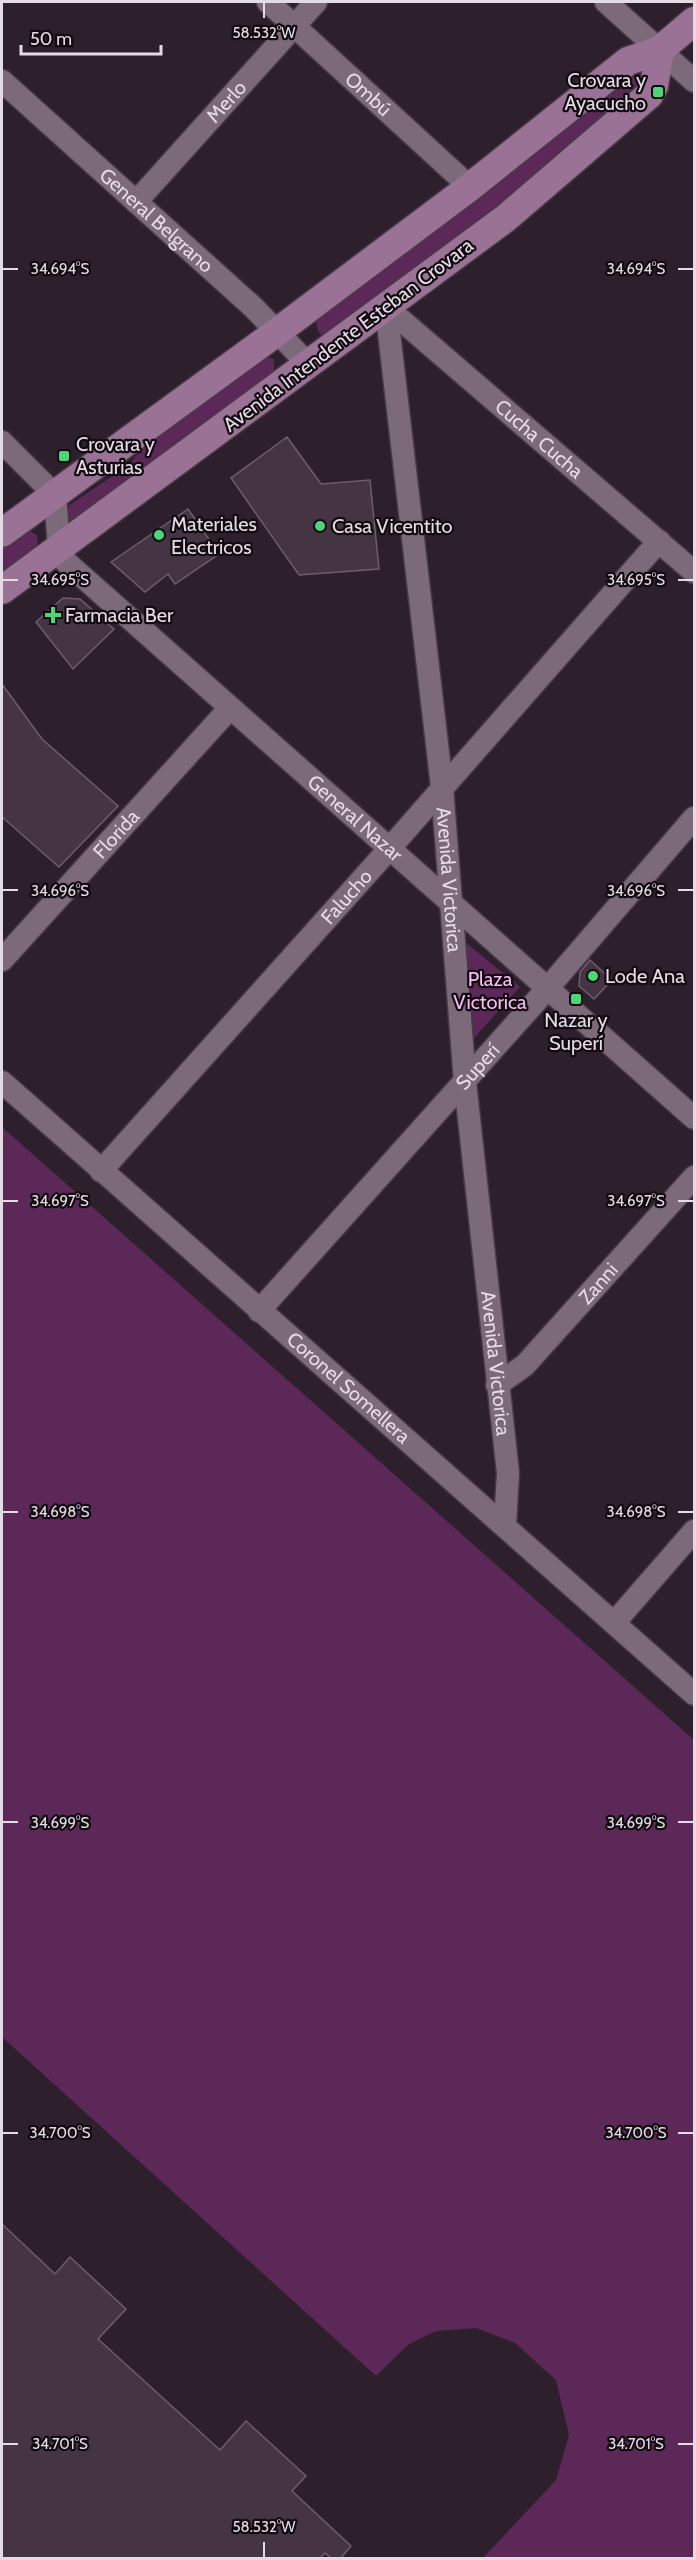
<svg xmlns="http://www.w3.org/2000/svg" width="696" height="2560" viewBox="0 0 696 2560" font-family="Cabin,sans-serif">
  <rect width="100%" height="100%" fill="#2e1f2c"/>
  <!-- green -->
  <path fill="#5b2857" d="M632 75 639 79 641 86 500 212 323 336 318 331 316 321 323 311Z
    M263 356 274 359V372L268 381 67 525 63 513 68 506 129 465 148 440Z
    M30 531 37 535C42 554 15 566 2 576V547L22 532Z
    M464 941 520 987 474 1038Z
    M2 1127 694 1740V2558H483L556 2480 569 2435 556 2380 515 2343 476 2328 436 2331 409 2344 376 2376 2 2037Z"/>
  <!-- building -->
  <path fill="#453443" stroke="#6f5d6d" stroke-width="1.5" d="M287 437 321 484 370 480 379 569 299 575 231 478Z
    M188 509 219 554 175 584 168 574 145 592 111 562Z
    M63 598 80 599 114 629 73 669 36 622Z
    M2 684 42 739 118 806 59 867 2 817Z
    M590 960 612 980 594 999 579 986 580 972Z
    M2 2224 55 2274 70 2257 126 2309 98 2339 220 2450 246 2421 306 2476 292 2491 351 2546 340 2559H332L325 2553 319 2559H2Z"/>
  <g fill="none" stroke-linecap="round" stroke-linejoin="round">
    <defs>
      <g id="minor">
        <path id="s1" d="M268 2 470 187"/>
        <path d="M606 2 694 81"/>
        <path id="s2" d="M2 81 253 307 308 364"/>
        <path id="s3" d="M136 202 316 2"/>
        <path id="s4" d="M386 307 442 787 465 1082 508 1473 505 1524"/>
        <path id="s5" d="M386 307 694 572"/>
        <path id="s6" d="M2 442 55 495 59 548 66 562 694 1118"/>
        <path id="s7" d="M2 960 230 708"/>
        <path id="s8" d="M2 1082C233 1286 465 1489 694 1694"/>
        <path id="s9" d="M101 1171 390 848 659 541"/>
        <path id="s10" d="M259 1311 547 989 694 818"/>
        <path id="s11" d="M497 1385 525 1365 694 1177"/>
        <path d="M614 1623 694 1531"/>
      </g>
      <path id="major" d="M2 533 277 332 470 187 628 61 660 50 694 21
        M2 590 506 218 649 95 654 86 660 50"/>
    </defs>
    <!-- minor casing -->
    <use href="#minor" stroke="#473b46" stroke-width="25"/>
    <!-- major casing -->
    <use href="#major" stroke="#473b46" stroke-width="31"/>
    <!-- minor -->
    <use href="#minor" stroke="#7c6a7a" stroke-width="22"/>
    <!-- major -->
    <use href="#major" stroke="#9a7296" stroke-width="28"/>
  </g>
  <!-- ticks -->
  <path fill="none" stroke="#e5dbe4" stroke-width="2" d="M264 3V18M3 269H18M678 269H693M3 580H18M678 580H693M3 890H18M678 890H693M3 1201H18M678 1201H693M3 1512H18M678 1512H693M3 1822H18M678 1822H693M3 2133H18M678 2133H693M3 2444H18M678 2444H693M264 2542V2557"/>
  <!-- markers -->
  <g fill="#4bd677" stroke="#120b11" stroke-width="2">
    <rect x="652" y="86" width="12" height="12" rx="3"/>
    <rect x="58" y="450" width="12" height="12" rx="3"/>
    <circle cx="320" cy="526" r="6"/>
    <circle cx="159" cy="535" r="6"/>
    <path d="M50 606h6v6h6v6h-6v6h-6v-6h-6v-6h6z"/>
    <circle cx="593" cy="976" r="6"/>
    <rect x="570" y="993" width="12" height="12" rx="3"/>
  </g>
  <g text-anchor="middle" stroke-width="4.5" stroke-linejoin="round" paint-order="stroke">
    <!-- poi labels -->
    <g font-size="20" fill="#e5dbe4" stroke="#120b11" text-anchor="start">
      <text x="646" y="87" text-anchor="end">Crovara y<tspan x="646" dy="23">Ayacucho</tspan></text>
      <text x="76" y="451">Crovara y<tspan x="76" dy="23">Asturias</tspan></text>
      <text x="171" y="531">Materiales<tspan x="171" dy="23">Electricos</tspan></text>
      <text x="332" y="533">Casa Vicentito</text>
      <text x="65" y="622">Farmacia Ber</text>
      <text x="605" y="983">Lode Ana</text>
      <text x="576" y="1027" text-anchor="middle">Nazar y<tspan x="576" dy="23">Superí</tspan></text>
    </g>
    <!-- street labels -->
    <g font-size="20" fill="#e5dbe4" stroke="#120b11">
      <text dy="7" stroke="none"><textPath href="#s1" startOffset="136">Ombú</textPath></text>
      <text dy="7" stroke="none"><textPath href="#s3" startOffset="135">Merlo</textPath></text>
      <text dy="7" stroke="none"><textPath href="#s2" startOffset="208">General Belgrano</textPath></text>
      <text transform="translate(348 335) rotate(-37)" y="7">Avenida Intendente Esteban Crovara</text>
      <text dy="7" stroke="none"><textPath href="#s5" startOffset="202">Cucha Cucha</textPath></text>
      <text dy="7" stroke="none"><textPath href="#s6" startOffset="530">General Nazar</textPath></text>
      <text dy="7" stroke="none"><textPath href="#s7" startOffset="170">Florida</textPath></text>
      <text dy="7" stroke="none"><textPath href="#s4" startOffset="576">Avenida Victorica</textPath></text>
      <text dy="7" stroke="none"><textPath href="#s9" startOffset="368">Falucho</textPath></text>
      <text dy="7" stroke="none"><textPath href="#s10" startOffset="328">Superí</textPath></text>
      <text dy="7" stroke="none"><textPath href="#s11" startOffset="144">Zanni</textPath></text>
      <text dy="7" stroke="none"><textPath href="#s4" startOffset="1062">Avenida Victorica</textPath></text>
      <text dy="7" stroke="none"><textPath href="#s8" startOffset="462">Coronel Somellera</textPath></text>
    </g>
    <!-- park labels -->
    <g font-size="20" fill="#f6bff0" stroke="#120b11">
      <text x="490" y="986">Plaza<tspan x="490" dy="23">Victorica</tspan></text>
    </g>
  </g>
  <g font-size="15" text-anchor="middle" fill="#e5dbe4" stroke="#120b11" stroke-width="4.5" stroke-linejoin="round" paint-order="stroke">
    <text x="264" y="38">58.532°W</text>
    <text x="60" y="274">34.694°S</text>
    <text x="636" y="274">34.694°S</text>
    <text x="60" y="585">34.695°S</text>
    <text x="636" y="585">34.695°S</text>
    <text x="60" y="896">34.696°S</text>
    <text x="636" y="896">34.696°S</text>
    <text x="60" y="1206">34.697°S</text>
    <text x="636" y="1206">34.697°S</text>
    <text x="60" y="1517">34.698°S</text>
    <text x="636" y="1517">34.698°S</text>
    <text x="60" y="1828">34.699°S</text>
    <text x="636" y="1828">34.699°S</text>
    <text x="60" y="2138">34.700°S</text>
    <text x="636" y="2138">34.700°S</text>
    <text x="60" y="2449">34.701°S</text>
    <text x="636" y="2449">34.701°S</text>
    <text x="264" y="2532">58.532°W</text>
  </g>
  <!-- border -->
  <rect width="696" height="2560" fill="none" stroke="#e5dbe4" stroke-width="6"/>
  <!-- scale -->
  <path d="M21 45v9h140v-9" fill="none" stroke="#e5dbe4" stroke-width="3"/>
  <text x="30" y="45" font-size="18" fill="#e5dbe4" stroke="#120b11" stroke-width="4.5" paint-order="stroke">50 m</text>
</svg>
